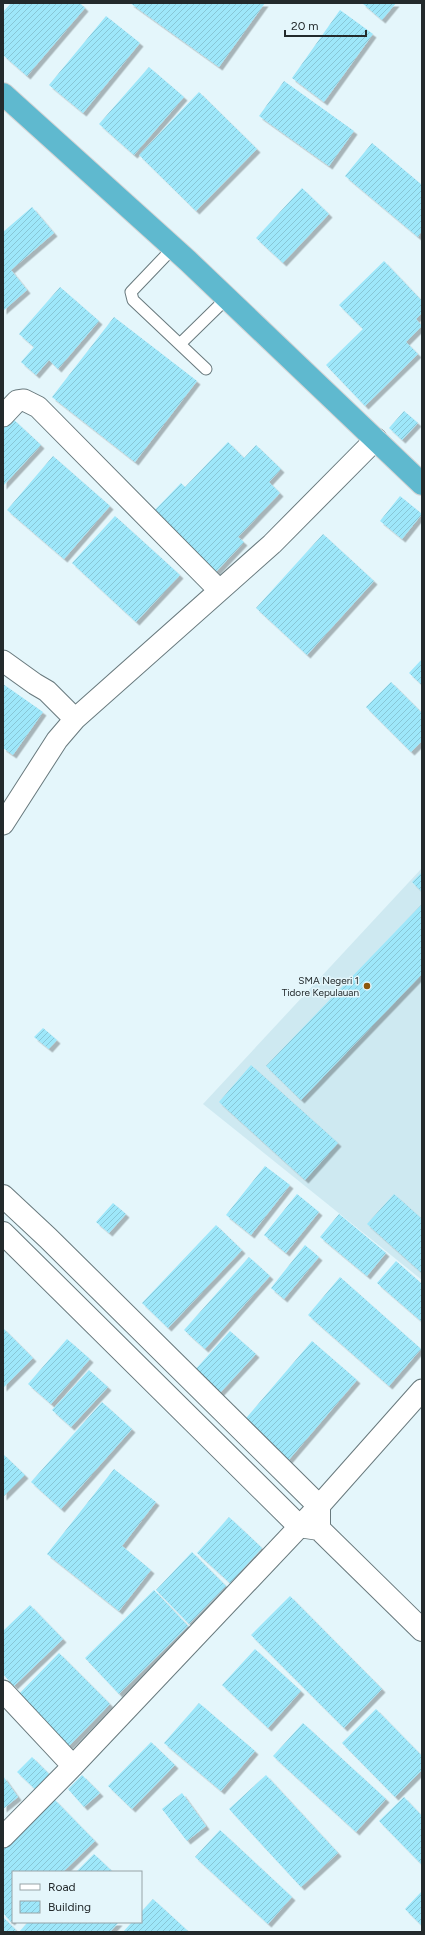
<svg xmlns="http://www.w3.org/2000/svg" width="425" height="1935" viewBox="0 0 425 1935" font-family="Figtree,sans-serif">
  <defs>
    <pattern id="building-hatch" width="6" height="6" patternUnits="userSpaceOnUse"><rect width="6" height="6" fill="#9ee7fa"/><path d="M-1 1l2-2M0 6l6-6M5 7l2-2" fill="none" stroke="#88c6d6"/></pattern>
    <filter id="shadow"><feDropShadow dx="3.5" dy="3.5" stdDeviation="0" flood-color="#0004"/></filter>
  </defs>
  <rect width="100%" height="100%" fill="#e4f6fb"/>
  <!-- built -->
  <path fill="#cee9f1" d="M422 868V1280L203 1104Z"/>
  <!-- building -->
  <path fill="url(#building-hatch)" filter="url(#shadow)" d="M11 3H80L85 8 27 76 3 55V12Z
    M130 3H265L219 67Z
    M362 3H396L382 20Z
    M340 10 373 34 324 102 292 78Z
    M106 16 140 43 83 113 49 85Z
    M149 67 184 97 134 155 99 124Z
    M284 81 354 131 329 166 259 116Z
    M199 92 257 149 196 211 139 155Z
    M372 143 422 185V231L418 237 345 176Z
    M302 188 329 214 283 263 256 238Z
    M32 207 54 233 11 270 27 290 3 311V232Z
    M384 261 422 301V313L416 319 422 326 406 342 418 354 365 406 326 365 363 329 339 305Z
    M60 287 99 321 58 369 49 360 36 375 21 362 34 347 19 334Z
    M114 317 197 381 135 462 52 397Z
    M404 411 418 423 402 440 389 428Z
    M13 419 41 445 3 486V429Z
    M228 442 244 458 256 445 281 469 269 482 280 493 238 537 244 542 213 575 151 514 181 483 185 487Z
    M53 456 110 506 64 559 7 510Z
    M400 496 422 514 402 539 380 521Z
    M115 516 180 575 136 622 72 563Z
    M323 534 374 581 307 655 256 608Z
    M422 659V685L409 673Z
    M391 682 422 713V741L411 752 366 707Z
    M3 684 43 712 13 755 3 748Z
    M422 872V892L412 882Z
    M422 904V974L301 1100 266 1066Z
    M43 1028 57 1040 49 1049 34 1037Z
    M251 1065 338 1143 305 1180 219 1102Z
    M265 1166 290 1185 251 1235 226 1215Z
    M297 1194 319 1212 286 1253 264 1235Z
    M394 1194 422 1219V1273L367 1224Z
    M113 1203 126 1214 109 1233 96 1222Z
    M339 1214 386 1253 367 1276 320 1237Z
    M216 1225 242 1250 168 1328 142 1303Z
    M305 1245 319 1257 284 1299 271 1288Z
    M249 1257 270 1276 205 1349 184 1330Z
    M396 1261 422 1284V1322L377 1283Z
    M340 1277 421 1349 389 1386 308 1315Z
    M3 1328 33 1358 3 1388Z
    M230 1331 256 1354 219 1394 194 1371Z
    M67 1339 90 1359 51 1404 28 1384Z
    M312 1341 357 1380 287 1462 242 1423Z
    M89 1370 108 1387 71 1427 52 1410Z
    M102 1402 132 1429 61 1509 31 1482Z
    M3 1454 25 1475 3 1497Z
    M114 1469 156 1502 122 1546 151 1570 119 1611 47 1554Z
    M229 1517 262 1548 230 1583 197 1553Z
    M192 1552 226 1586 189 1624 156 1590Z
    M154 1590 188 1626 119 1694 85 1658Z
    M290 1596 382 1689 344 1728 251 1635Z
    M30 1605 63 1639 14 1686 3 1674V1631Z
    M255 1649 301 1691 268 1728 222 1685Z
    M59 1653 110 1704 67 1748 16 1697Z
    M199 1703 255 1751 221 1791 164 1743Z
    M376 1709 422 1756V1770L395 1797 342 1743Z
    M303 1723 386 1799 356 1832 273 1756Z
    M151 1742 175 1765 132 1809 108 1786Z
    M32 1757 50 1775 36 1790 17 1772Z
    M82 1775 100 1793 84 1807 68 1789Z
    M266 1775 338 1853 301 1887 229 1809Z
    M3 1776 18 1797 3 1809Z
    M182 1793 206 1826 187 1841 162 1809Z
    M404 1797 422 1816V1865L379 1821Z
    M54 1799 95 1841 63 1872H13V1920L11 1922 3 1913V1849Z
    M220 1830 292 1897 268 1924 195 1857Z
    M94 1854 113 1872H76Z
    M422 1891V1926L405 1909Z
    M153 1899 189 1932H123L132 1922H141V1912Z
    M3 1917 16 1930 14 1932H3Z
    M28 1922H119L110 1932H19Z"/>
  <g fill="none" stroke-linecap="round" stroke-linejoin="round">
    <defs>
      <path id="lane" d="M173 248 131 292 133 300 206 369
        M180 344 227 298"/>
      <path id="street" d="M3 416 17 401 24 400 38 407 219 590
        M3 661 35 684 47 691 75 719 57 740 3 824
        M75 719 272 544 376 439
        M3 1691 73 1766
        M3 1837 73 1766 319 1506 422 1390"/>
      <path id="secondary" d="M3 1196 48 1238 319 1506V1529
        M3 1233 299 1526 319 1529 422 1630"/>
      <path id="highway" d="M3 94 188 261 422 484"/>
    </defs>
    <!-- lane casing -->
    <use href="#lane" stroke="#68797d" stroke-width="13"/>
    <!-- street casing -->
    <use href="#street" stroke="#68797d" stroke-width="23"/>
    <!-- secondary casing -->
    <use href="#secondary" stroke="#68797d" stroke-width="24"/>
    <!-- highway casing -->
    <use href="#highway" stroke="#d3d4d5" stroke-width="24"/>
    <!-- lane -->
    <use href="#lane" stroke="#fff" stroke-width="11"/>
    <!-- street -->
    <use href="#street" stroke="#fff" stroke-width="21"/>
    <!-- secondary -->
    <use href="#secondary" stroke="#fff" stroke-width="22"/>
    <!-- highway -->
    <use href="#highway" stroke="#5fb9cf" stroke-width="22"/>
  </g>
  <!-- markers -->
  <circle fill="#8d560b" stroke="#e4f6fb" stroke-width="1.5" cx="367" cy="986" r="4"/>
  <g text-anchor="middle" stroke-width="3" stroke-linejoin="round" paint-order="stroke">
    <!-- poi labels -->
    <g font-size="10" fill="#232a2c" stroke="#e4f6fb" text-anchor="end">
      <text x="359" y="984">SMA Negeri 1<tspan x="359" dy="12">Tidore Kepulauan</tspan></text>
    </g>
  </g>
  <!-- border -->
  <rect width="425" height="1935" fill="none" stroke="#232a2c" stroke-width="8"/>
  <!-- legend -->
  <rect x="12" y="1871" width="130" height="52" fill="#e4f6fb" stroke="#97a4a8"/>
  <rect x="20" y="1884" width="20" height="6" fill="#ffffff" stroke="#97a4a8"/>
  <text x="48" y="1891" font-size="12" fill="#232a2c">Road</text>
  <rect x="20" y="1901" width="20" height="12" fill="url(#building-hatch)" stroke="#97a4a8"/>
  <text x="48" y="1911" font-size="12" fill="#232a2c">Building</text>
  <!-- scale -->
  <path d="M285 30v6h81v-6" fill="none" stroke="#232a2c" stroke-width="2"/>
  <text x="291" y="30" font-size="12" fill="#232a2c" stroke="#e4f6fb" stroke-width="3" paint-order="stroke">20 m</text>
</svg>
